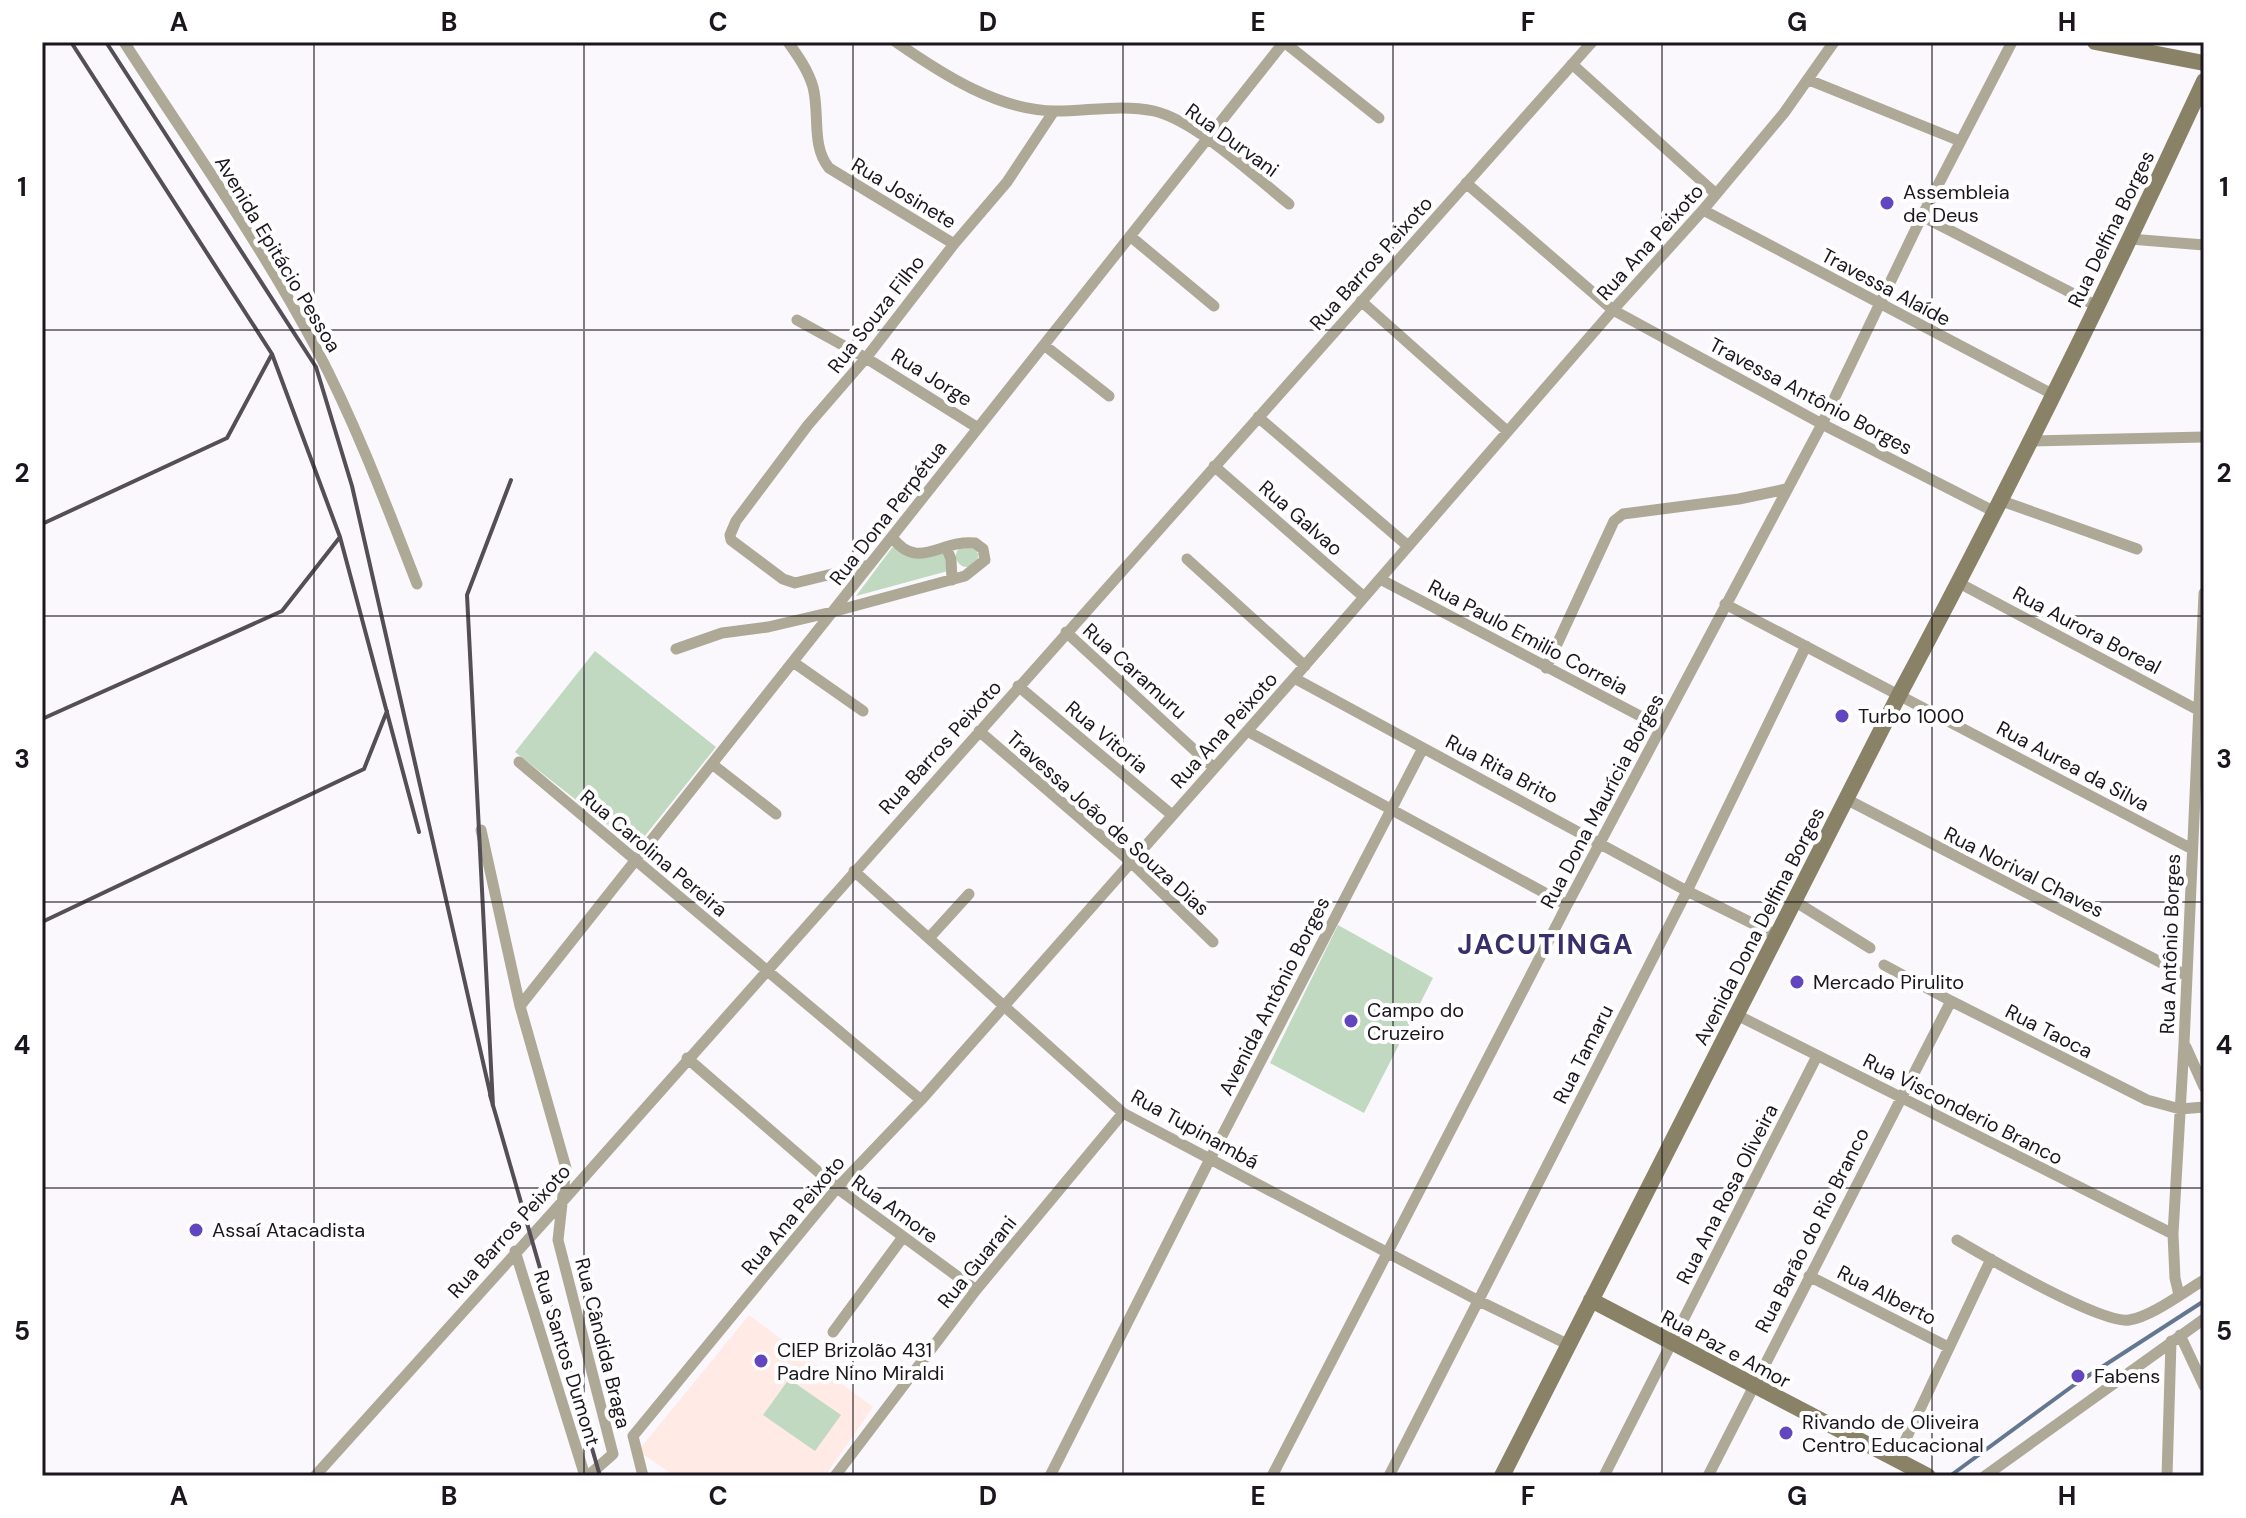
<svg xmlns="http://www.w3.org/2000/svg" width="2246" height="1518" viewBox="0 0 2246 1518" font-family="'DM Sans',sans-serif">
  <rect width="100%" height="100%" fill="#fbf8fd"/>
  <!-- education -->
  <path fill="#ffeae5" d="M749 1315 873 1407 825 1476H675L638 1451Z"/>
  <!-- green -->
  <path fill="#c0d9c0" d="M894 545 945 554 948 571 856 596Z
    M956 556a11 11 0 1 1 22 0a11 11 0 1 1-22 0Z
    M595 651 716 747 636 847 515 752Z
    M1338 925 1433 978 1364 1113 1270 1063Z
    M789 1379 841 1415 815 1451 763 1415Z"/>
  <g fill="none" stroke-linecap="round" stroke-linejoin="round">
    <!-- stream -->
    <path stroke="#637890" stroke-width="4" d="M1950 1476 2074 1385 2204 1301"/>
    <!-- street -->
    <path stroke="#aea997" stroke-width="11" d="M124 42C189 143 260 242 316 348 356 424 386 504 417 584
      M788 42C798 56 808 70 813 87 820 114 811 146 829 168L954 244
      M896 42C942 74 999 111 1056 111 1088 111 1122 104 1154 111 1196 121 1254 176 1289 204
      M1284 42 1379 118
      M1572 64 1716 194
      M1809 80 1960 141
      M1466 183 1613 310 1822 424 1993 511
      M1703 210 2054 395
      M1922 216 2097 306
      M1130 236 1214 306
      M2130 239 2204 245
      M1361 301 1507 431
      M797 320 866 358 978 428
      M1044 345 1109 396
      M1258 417 1408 546
      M2029 441 2204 437
      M1214 466 1364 597
      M1999 500 2137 549
      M946 547 951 559 952 580
      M1187 559 1305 666
      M869 565 795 583 783 579 731 540 730 535 736 521 808 425 866 358 954 244 1007 182 1054 111
      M1380 579 1661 727
      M1959 583 2198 710
      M1725 604 2192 849
      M1066 632 1214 768
      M676 649 722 633 768 627 832 612 965 576 985 560 983 549 975 543C941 539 918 572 892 537
      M793 662 863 711
      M1546 668 1614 521 1623 514 1739 499 1786 489
      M1294 678 1687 891 1778 936
      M1018 686 1172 815
      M979 731 1131 862 1213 942
      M1247 731 1567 905
      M519 762 921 1100
      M712 764 776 814
      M1846 799 2187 976
      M481 830 520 1006 566 1168 558 1240 613 1454 588 1476
      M854 871 1123 1113 1479 1301 1569 1345
      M1796 902 1870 948
      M929 938 969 894
      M1884 965 1951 1001 2147 1100 2180 1109 2204 1107
      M520 1006 1284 42
      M1737 1015 2173 1234
      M2186 1047 2204 1087
      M687 1058 837 1188 976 1290
      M1957 1240C1986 1257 2101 1324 2129 1320 2151 1317 2185 1291 2204 1280
      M515 1251 585 1476
      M1809 1276 1948 1347
      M2179 1295 2175 1278 2173 1234 2184 1044 2204 593
      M833 1332 903 1237
      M2180 1335 2204 1386
      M1896 1460 1991 1259
      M315 1476 562 1202 1592 42
      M643 1476 633 1436 837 1188 921 1100 1294 678 1613 310 1703 210 1784 113 1834 42
      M835 1476 976 1290 1123 1113
      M1050 1476 1210 1159 1423 748
      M1272 1476 1567 905 1822 424 1922 216 2012 42
      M1389 1476 1687 891 1806 646
      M1604 1476 1817 1056
      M1708 1476 1951 1001
      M1985 1476 2204 1319
      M2167 1476 2171 1341"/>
    <!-- secondary -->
    <path stroke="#8a8267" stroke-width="16" d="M2095 42 2204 63
      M1591 1300 1928 1476
      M1502 1476 1899 695C2007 493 2108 288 2204 81"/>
    <!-- rail -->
    <path stroke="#544f57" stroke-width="4" d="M71 42 272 354 340 537 419 832
      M106 42 316 367 352 486 493 1106 467 595 511 480
      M42 524 227 438 272 354
      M42 719 282 611 340 537
      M42 922 364 769 387 711
      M490 1095 600 1476"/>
  </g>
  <!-- grid -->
  <path fill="none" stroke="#1b161e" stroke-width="2" stroke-opacity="0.55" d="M314 42V1476M584 42V1476M853 42V1476M1123 42V1476M1393 42V1476M1662 42V1476M1932 42V1476M42 330H2204M42 616H2204M42 902H2204M42 1188H2204"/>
  <!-- markers -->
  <g fill="#6146bf" stroke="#fff" stroke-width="3">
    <circle cx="1887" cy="203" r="8"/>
    <circle cx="1842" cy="716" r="8"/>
    <circle cx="1797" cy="982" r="8"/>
    <circle cx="1351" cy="1021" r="8"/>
    <circle cx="196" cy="1230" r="8"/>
    <circle cx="761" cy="1361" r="8"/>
    <circle cx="2078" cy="1376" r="8"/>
    <circle cx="1786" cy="1433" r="8"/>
  </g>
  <g text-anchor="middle" stroke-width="8" stroke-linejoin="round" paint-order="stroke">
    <!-- street labels -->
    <g font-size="20" fill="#1b161e" stroke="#fff">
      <text transform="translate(1232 140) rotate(36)" y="7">Rua Durvani</text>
      <text transform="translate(904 193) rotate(31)" y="7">Rua Josinete</text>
      <text transform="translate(2111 229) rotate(-64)" y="7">Rua Delfina Borges</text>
      <text transform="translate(1650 242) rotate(-48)" y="7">Rua Ana Peixoto</text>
      <text transform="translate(278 254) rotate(59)" y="7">Avenida Epitácio Pessoa</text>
      <text transform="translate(1371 263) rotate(-48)" y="7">Rua Barros Peixoto</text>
      <text transform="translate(1886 287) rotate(28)" y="7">Travessa Alaíde</text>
      <text transform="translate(876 314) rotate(-52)" y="7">Rua Souza Filho</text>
      <text transform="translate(932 377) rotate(32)" y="7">Rua Jorge</text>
      <text transform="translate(1811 396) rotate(28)" y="7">Travessa Antônio Borges</text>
      <text transform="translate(888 513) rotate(-52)" y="7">Rua Dona Perpétua</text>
      <text transform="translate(1301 518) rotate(41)" y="7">Rua Galvao</text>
      <text transform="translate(2087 630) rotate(28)" y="7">Rua Aurora Boreal</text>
      <text transform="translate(1528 637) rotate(28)" y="7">Rua Paulo Emilio Correia</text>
      <text transform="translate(1135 671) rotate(42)" y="7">Rua Caramuru</text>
      <text transform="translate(1224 730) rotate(-48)" y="7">Rua Ana Peixoto</text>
      <text transform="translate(1107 737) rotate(40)" y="7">Rua Vitoria</text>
      <text transform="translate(940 747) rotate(-48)" y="7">Rua Barros Peixoto</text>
      <text transform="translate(2073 766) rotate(28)" y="7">Rua Aurea da Silva</text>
      <text transform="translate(1502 769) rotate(28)" y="7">Rua Rita Brito</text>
      <text transform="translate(1602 801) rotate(-62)" y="7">Rua Dona Maurícia Borges</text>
      <text transform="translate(1108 823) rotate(42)" y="7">Travessa João de Souza Dias</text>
      <text transform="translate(654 853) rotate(40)" y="7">Rua Carolina Pereira</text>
      <text transform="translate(2024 872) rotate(27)" y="7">Rua Norival Chaves</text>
      <text transform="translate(1759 926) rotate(-63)" y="7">Avenida Dona Delfina Borges</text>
      <text transform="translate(2170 944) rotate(-88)" y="7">Rua Antônio Borges</text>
      <text transform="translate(1274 996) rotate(-63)" y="7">Avenida Antônio Borges</text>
      <text transform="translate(2049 1031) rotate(27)" y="7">Rua Taoca</text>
      <text transform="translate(1583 1054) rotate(-63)" y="7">Rua Tamaru</text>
      <text transform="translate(1963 1109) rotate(27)" y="7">Rua Visconderio Branco</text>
      <text transform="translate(1195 1129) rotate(29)" y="7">Rua Tupinambá</text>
      <text transform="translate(1727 1194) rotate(-63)" y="7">Rua Ana Rosa Oliveira</text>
      <text transform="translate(895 1209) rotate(36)" y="7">Rua Amore</text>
      <text transform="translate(793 1215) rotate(-50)" y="7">Rua Ana Peixoto</text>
      <text transform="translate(1812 1230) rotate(-63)" y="7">Rua Barão do Rio Branco</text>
      <text transform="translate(509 1231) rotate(-48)" y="7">Rua Barros Peixoto</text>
      <text transform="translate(977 1262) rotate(-51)" y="7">Rua Guarani</text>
      <text transform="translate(1887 1295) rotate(27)" y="7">Rua Alberto</text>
      <text transform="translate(603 1343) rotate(76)" y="7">Rua Cândida Braga</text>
      <text transform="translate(1726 1349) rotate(28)" y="7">Rua Paz e Amor</text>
      <text transform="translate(567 1358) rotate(73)" y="7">Rua Santos Dumont</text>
    </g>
    <!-- poi labels -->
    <g font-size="20" fill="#1b161e" stroke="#fff" text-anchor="start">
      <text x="1903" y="199">Assembleia<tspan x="1903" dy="23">de Deus</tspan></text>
      <text x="1858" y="723">Turbo 1000</text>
      <text x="1813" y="989">Mercado Pirulito</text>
      <text x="1367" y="1017">Campo do<tspan x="1367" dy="23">Cruzeiro</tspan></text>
      <text x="212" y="1237">Assaí Atacadista</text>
      <text x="777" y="1357">CIEP Brizolão 431<tspan x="777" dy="23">Padre Nino Miraldi</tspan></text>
      <text x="2094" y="1383">Fabens</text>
      <text x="1802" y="1429">Rivando de Oliveira<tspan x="1802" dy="23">Centro Educacional</tspan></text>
    </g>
    <!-- district labels -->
    <g font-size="28" font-weight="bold" letter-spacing="2" fill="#392f6a" stroke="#fff">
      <text x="1546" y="954">JACUTINGA</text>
    </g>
  </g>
  <!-- border -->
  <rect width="2246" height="1518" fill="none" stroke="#ffffff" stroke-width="88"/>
  <rect x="44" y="44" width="2158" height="1430" fill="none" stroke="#1b161e" stroke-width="3"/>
  <g font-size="26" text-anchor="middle" font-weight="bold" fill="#1b161e">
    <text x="179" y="31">A</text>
    <text x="449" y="31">B</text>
    <text x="718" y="31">C</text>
    <text x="988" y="31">D</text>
    <text x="1258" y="31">E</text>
    <text x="1528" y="31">F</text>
    <text x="1797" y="31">G</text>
    <text x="2067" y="31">H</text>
    <text x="22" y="196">1</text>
    <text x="2224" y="196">1</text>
    <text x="22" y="482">2</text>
    <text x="2224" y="482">2</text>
    <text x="22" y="768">3</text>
    <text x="2224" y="768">3</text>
    <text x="22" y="1054">4</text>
    <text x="2224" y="1054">4</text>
    <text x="22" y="1340">5</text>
    <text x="2224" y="1340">5</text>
    <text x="179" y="1505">A</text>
    <text x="449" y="1505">B</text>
    <text x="718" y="1505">C</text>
    <text x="988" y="1505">D</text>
    <text x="1258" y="1505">E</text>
    <text x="1528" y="1505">F</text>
    <text x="1797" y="1505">G</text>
    <text x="2067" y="1505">H</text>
  </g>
</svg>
